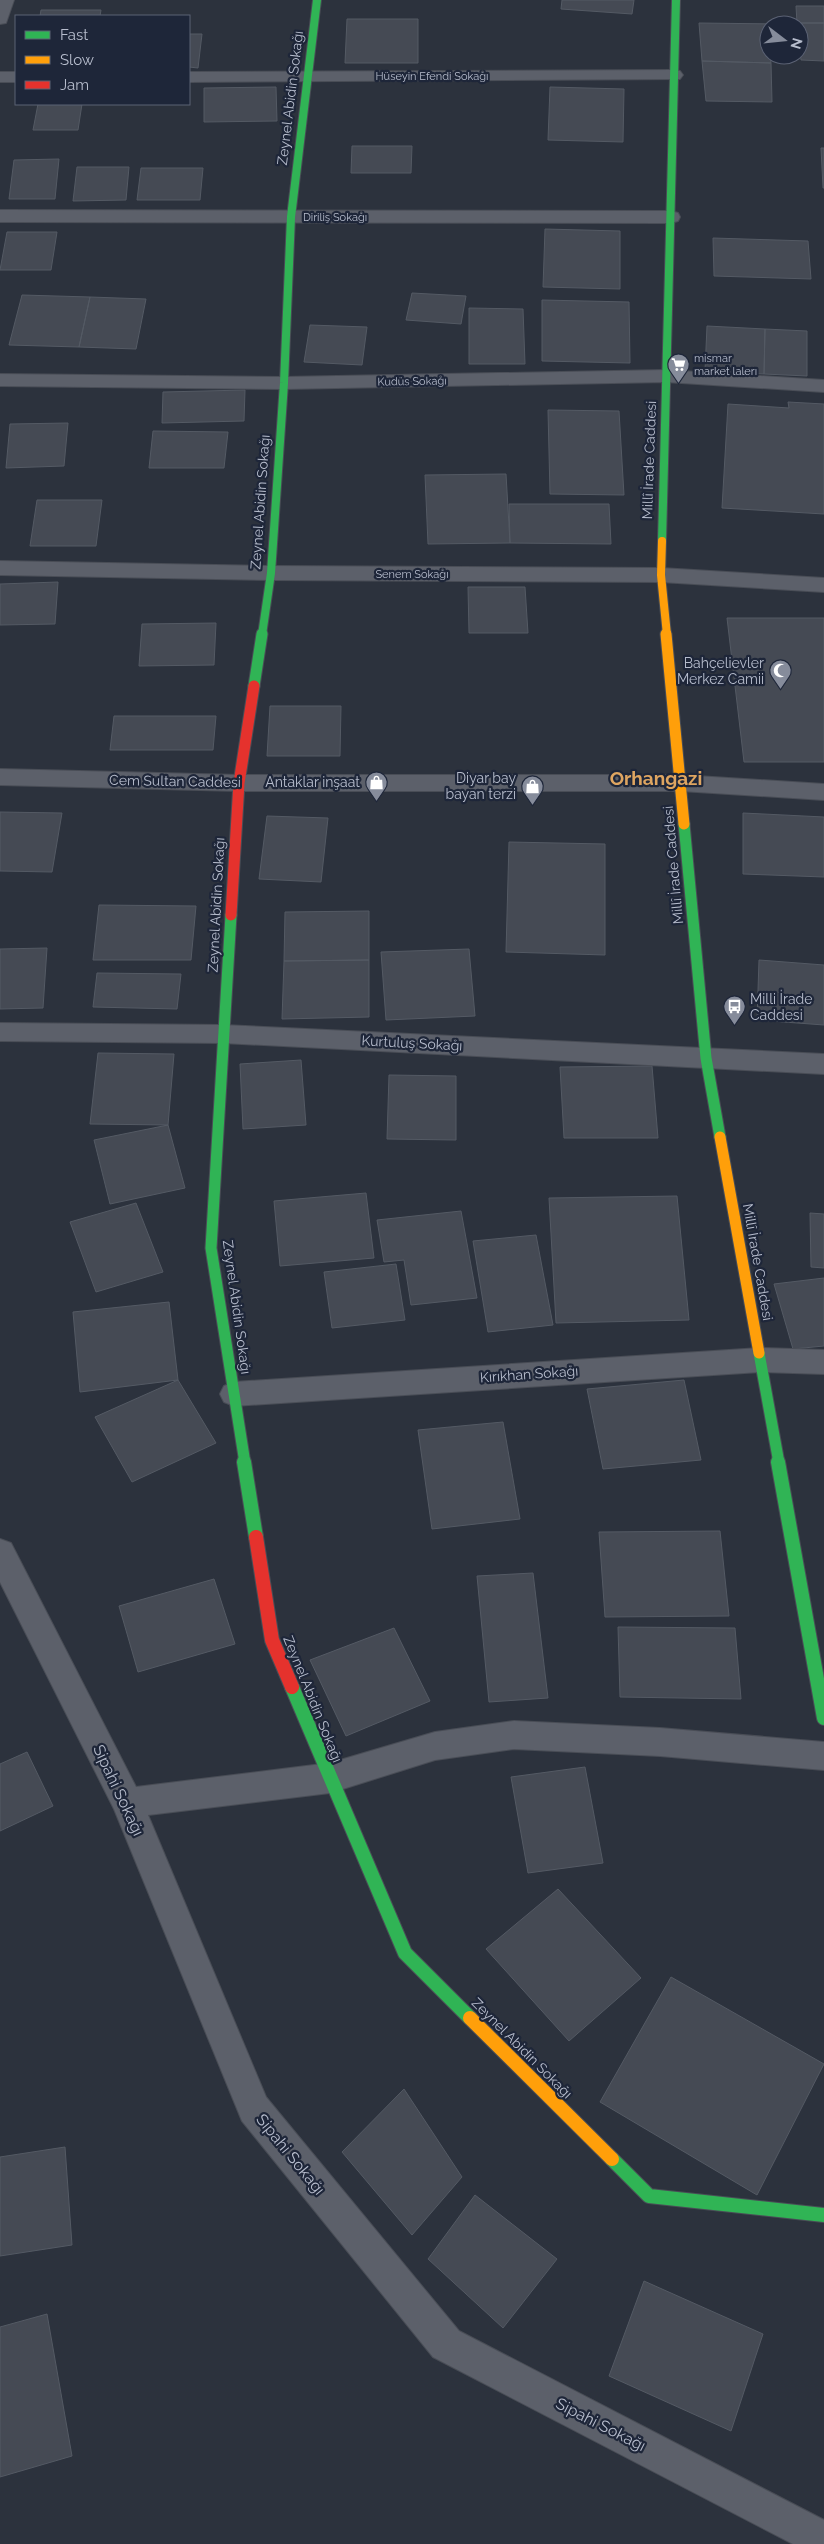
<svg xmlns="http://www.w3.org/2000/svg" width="824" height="2544" viewBox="0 0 824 2544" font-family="Raleway,sans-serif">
  <rect width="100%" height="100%" fill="#2c323d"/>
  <!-- building -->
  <path fill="#454a54" stroke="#545a64" d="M562 0H634L632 14 561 9Z
    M796 6H824V23H797Z
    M41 10H101L100 16H40Z
    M347 19H418V63H345Z
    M699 23 778 24 769 25 771 63 702 61Z
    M797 23H824V61L801 60Z
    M189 34H202L198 68 189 67Z
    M702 61 771 63 772 102 706 101Z
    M276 87 277 121 204 122V88Z
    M550 87 624 89 623 142 548 140Z
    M38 104H82L78 130H33Z
    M352 146H412L411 173H351Z
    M821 148H824V188H823Z
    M59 159 55 199H9L14 160Z
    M77 167H129L126 200 73 201Z
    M141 168H203L200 200H137Z
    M545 229 620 231V289L543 287Z
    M7 232H57L51 270H0Z
    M713 238 808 241 811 279 714 276Z
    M412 293 466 296 461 324 406 320Z
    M22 295 90 297 79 347 9 345Z
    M90 297 146 299 136 349 79 347Z
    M542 300 629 302 630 363 542 361Z
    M469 308 523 309 525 364H469Z
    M310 325 367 327 362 365 304 362Z
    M707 326 765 329 764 374 705 371Z
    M765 329 807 331V376L764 374Z
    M245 390 244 421 162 423 163 392Z
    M788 402 824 404V514L722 508 728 404 789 408Z
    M548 410 619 411 624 495 550 494Z
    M68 423 64 466 6 468 10 424Z
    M153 431 228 432 224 468H149Z
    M506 474 510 543 428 544 425 475Z
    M37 500H102L96 546H30Z
    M509 504H609L611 544 510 543Z
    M58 582 55 624 0 625V584Z
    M468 587H525L528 633H469Z
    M727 618H824V762H744Z
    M216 623 214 665 139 666 142 624Z
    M270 706H341L340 756H267Z
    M114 716H216L213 750H110Z
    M0 812 62 813 52 872 0 871Z
    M743 813 824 817V877L743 874Z
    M267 816 328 818 321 882 259 879Z
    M509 842 605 844V955L506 952Z
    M99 905 196 906 191 960H93Z
    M369 911V960L284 961 285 912Z
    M47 948 43 1008 0 1009V949Z
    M469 949 475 1016 386 1020 381 952Z
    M369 960V1017L282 1019 284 961Z
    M759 960 824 965V1025L757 1020Z
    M97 973 181 974 177 1009 93 1007Z
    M98 1053 174 1054 168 1125 90 1124Z
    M301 1060 306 1125 243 1129 240 1064Z
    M652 1066 658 1138H564L560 1067Z
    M389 1075 456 1076V1140L387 1139Z
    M168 1125 185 1188 110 1204 94 1140Z
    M366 1193 374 1258 280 1266 274 1201Z
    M677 1196 689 1320 556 1323 549 1198Z
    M136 1203 163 1272 96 1292 70 1222Z
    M461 1211 477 1298 411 1305 404 1260 384 1262 377 1220Z
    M810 1213 824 1214V1268L811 1267Z
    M536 1235 553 1325 488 1332 473 1241Z
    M396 1264 405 1320 332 1328 324 1272Z
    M824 1278V1346L793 1349 774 1284Z
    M169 1302 178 1380 80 1392 73 1312Z
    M178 1380 216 1443 132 1482 95 1417Z
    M684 1380 701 1460 603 1469 587 1389Z
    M503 1422 520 1519 432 1529 418 1430Z
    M720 1531 729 1616 605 1617 599 1532Z
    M533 1573 548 1698 489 1702 477 1576Z
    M214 1579 235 1644 138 1672 119 1606Z
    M618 1627 735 1628 741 1699 620 1697Z
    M394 1628 430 1701 346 1736 310 1660Z
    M27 1752 53 1806 0 1831V1764Z
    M585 1767 603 1863 528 1873 511 1777Z
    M558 1889 641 1978 569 2041 486 1949Z
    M671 1977 824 2064 757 2195 600 2102Z
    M404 2089 462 2177 412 2235 342 2152Z
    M65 2147 72 2245 0 2256V2157Z
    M475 2195 557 2259 503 2328 428 2259Z
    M644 2281 763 2334 731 2431 609 2376Z
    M47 2314 72 2456 0 2477V2327Z"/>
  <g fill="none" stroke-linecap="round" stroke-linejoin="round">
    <defs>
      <path id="street" d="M0 0H14L6 23 0 24Z
        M674 70 680 71 683 75 680 79 189 82V72Z
        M0 72H16V82H0Z
        M0 210 671 211 678 213 680 217 678 221 671 223 0 222Z
        M666 370 824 380V392L666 382 284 389 0 386V374L284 377Z
        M0 561 271 566 661 568 824 578V592L661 582 271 580 0 575Z
        M0 769 239 775H681L824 784V800L681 791H239L0 785Z
        M0 1023 223 1025 824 1054V1074L223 1043 0 1041Z
        M760 1348 824 1350V1374L760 1372 234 1406 224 1402 220 1394 224 1386 234 1382Z
        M0 1539 11 1543 136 1787 330 1763 435 1732 514 1721 660 1728 824 1742V1770L660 1756 514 1749 435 1760 330 1793 148 1815 266 2097 459 2331 824 2520V2544H793L433 2357 242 2121 114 1809 0 1582Z"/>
      <path id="fast-far2" d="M662 541 676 0
        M262 635 271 573 284 383 291 217 317 0"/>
      <path id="fast-far1" d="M254 686 262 634
        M684 824 706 1058 720 1137
        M231 915 211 1248 245 1463
        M759 1353 779 1463"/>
      <path id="fast" d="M244 1462 256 1537
        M778 1462 824 1718
        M292 1687 405 1953 470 2018
        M612 2159 649 2196 824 2215"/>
      <path id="slow-far2" d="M662 541 661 575 667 635"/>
      <path id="slow-far1" d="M666 634 684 824
        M720 1137 759 1353"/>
      <path id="slow" d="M470 2018 612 2159"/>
      <path id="jam-far1" d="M231 915 239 783 254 686"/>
      <path id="jam" d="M256 1537 272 1640 292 1687"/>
    </defs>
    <!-- street casing -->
    <use href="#street" stroke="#494d56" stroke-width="2"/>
    <!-- fast-far2 casing -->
    <use href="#fast-far2" stroke="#494d56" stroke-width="10"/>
    <!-- fast-far1 casing -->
    <use href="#fast-far1" stroke="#494d56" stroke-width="13"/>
    <!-- fast casing -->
    <use href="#fast" stroke="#494d56" stroke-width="16"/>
    <!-- slow-far2 casing -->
    <use href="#slow-far2" stroke="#494d56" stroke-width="10"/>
    <!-- slow-far1 casing -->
    <use href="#slow-far1" stroke="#494d56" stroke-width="13"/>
    <!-- slow casing -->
    <use href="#slow" stroke="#494d56" stroke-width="16"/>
    <!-- jam-far1 casing -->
    <use href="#jam-far1" stroke="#494d56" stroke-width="13"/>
    <!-- jam casing -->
    <use href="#jam" stroke="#494d56" stroke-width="16"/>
    <!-- street -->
    <use href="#street" fill="#5c606a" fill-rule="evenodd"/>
    <!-- fast-far2 -->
    <use href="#fast-far2" stroke="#30b455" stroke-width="8"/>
    <!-- fast-far1 -->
    <use href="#fast-far1" stroke="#30b455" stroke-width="11"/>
    <!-- fast -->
    <use href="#fast" stroke="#30b455" stroke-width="14"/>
    <!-- slow-far2 -->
    <use href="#slow-far2" stroke="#ff9f0a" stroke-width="8"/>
    <!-- slow-far1 -->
    <use href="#slow-far1" stroke="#ff9f0a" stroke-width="11"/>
    <!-- slow -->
    <use href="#slow" stroke="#ff9f0a" stroke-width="14"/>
    <!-- jam-far1 -->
    <use href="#jam-far1" stroke="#e5322d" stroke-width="11"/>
    <!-- jam -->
    <use href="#jam" stroke="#e5322d" stroke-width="14"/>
  </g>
  <!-- icons -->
  <defs>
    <symbol id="supermarket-pin" viewBox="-11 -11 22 30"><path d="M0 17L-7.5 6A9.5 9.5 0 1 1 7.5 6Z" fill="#868c9b" stroke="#1e2639"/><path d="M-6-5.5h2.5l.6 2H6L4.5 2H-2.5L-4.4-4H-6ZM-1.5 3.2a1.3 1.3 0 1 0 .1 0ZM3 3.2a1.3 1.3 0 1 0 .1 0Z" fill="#fff"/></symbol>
    <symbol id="mosque-pin" viewBox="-11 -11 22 30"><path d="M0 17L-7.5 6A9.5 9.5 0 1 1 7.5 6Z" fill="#868c9b" stroke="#1e2639"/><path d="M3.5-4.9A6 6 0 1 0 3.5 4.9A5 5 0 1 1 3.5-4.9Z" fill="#fff"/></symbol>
    <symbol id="shop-pin" viewBox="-11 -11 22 30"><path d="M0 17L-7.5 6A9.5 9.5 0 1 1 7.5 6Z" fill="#868c9b" stroke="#1e2639"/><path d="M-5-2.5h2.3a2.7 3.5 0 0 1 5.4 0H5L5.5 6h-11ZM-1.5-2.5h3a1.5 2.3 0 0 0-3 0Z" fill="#fff"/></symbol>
    <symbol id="bus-pin" viewBox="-11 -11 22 30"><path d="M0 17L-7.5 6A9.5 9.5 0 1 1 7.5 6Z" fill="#868c9b" stroke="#1e2639"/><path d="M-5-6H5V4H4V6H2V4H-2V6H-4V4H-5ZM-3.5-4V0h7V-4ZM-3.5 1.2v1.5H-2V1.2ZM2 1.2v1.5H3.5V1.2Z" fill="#fff"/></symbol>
  </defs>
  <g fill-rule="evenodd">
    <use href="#supermarket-pin" x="666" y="352" width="25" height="34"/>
    <use href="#mosque-pin" x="768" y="658" width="25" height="34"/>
    <use href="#shop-pin" x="364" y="770" width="25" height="34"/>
    <use href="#shop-pin" x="520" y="774" width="25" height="34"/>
    <use href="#bus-pin" x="722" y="994" width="25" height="34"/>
  </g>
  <g text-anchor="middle" stroke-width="4.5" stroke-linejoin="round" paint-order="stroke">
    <!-- far-street labels -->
    <g font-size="11" fill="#b7bdcd" stroke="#1e2639">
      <text x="432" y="80">Hüseyin Efendi Sokağı</text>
      <text x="335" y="221">Diriliş Sokağı</text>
      <text transform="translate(412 381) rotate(-1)" y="4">Kudüs Sokağı</text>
      <text x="412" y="578">Senem Sokağı</text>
    </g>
    <!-- far-poi labels -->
    <g font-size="11" fill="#b7bdcd" stroke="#1e2639" text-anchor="start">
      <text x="694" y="362">mismar<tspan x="694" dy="13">market lalerı</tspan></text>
    </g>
    <!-- street labels -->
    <g font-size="14" fill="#b7bdcd" stroke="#1e2639">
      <text transform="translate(290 98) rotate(-83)" y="5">Zeynel Abidin Sokağı</text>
      <text transform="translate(649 460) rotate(-88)" y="5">Millî İrade Caddesi</text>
      <text transform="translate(260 502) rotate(-86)" y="5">Zeynel Abidin Sokağı</text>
      <text transform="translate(175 781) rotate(1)" y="5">Cem Sultan Caddesi</text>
      <text transform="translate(673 865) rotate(-95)" y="5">Millî İrade Caddesi</text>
      <text transform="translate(216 905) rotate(-87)" y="5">Zeynel Abidin Sokağı</text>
      <text transform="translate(412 1043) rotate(3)" y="5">Kurtuluş Sokağı</text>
      <text transform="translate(758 1262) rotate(80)" y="5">Millî İrade Caddesi</text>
      <text transform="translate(237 1307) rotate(82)" y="5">Zeynel Abidin Sokağı</text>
      <text transform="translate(529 1374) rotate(-4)" y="5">Kırıkhan Sokağı</text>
      <text transform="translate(313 1699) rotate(68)" y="5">Zeynel Abidin Sokağı</text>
      <text transform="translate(522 2048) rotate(45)" y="5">Zeynel Abidin Sokağı</text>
    </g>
    <!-- poi labels -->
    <g font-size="14" fill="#b7bdcd" stroke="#1e2639" text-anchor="end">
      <text x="764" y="668">Bahçelievler<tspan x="764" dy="16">Merkez Camii</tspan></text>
      <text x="516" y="783">Diyar bay<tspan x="516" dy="16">bayan terzi</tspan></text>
      <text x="360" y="787">Antaklar inşaat</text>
      <text x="750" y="1004" text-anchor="start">Milli İrade<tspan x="750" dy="16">Caddesi</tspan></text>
    </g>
    <!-- near-street labels -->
    <g font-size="16" fill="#b7bdcd" stroke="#1e2639">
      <text transform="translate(119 1790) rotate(65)" y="6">Sipahi Sokağı</text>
      <text transform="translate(291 2154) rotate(51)" y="6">Sipahi Sokağı</text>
      <text transform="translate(601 2424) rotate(27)" y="6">Sipahi Sokağı</text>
    </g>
    <!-- district labels -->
    <g font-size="19" font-weight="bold" fill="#dea561" stroke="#1e2639">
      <text x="656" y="785">Orhangazi</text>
    </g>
  </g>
  <!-- legend -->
  <rect x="15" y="15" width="175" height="90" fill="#1e2639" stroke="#5b6274"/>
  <rect x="25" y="31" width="25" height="8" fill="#30b455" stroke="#5b6274"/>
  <text x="60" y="40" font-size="15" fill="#b7bdcd">Fast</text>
  <rect x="25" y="56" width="25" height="8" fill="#ff9f0a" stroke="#5b6274"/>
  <text x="60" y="65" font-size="15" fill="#b7bdcd">Slow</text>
  <rect x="25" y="81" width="25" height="8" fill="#e5322d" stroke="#5b6274"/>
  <text x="60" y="90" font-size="15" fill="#b7bdcd">Jam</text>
  <!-- north arrow -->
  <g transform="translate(784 40) rotate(106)"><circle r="24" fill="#1e2639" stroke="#5b6274"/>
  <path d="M0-4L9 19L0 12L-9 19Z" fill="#868c9b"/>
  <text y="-8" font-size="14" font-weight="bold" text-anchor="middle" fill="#b7bdcd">N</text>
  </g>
</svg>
